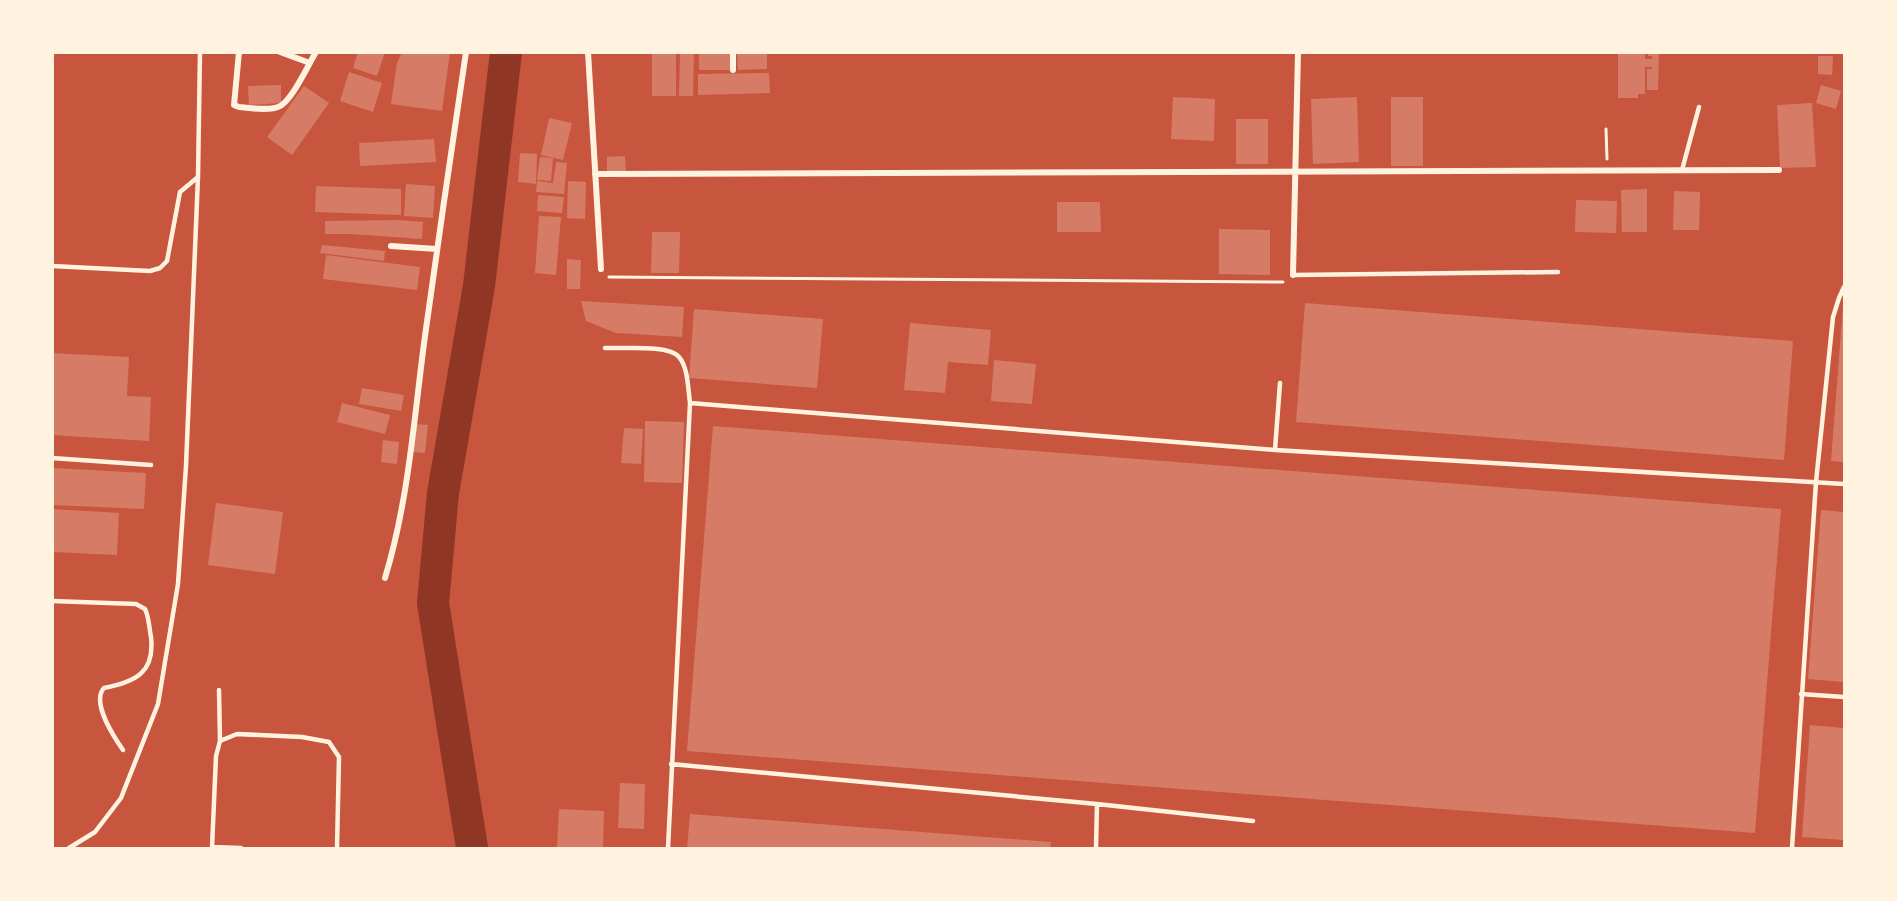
<svg xmlns="http://www.w3.org/2000/svg" width="1897" height="901" viewBox="0 0 1897 901" font-family="Ubuntu,sans-serif">
  <rect width="100%" height="100%" fill="#c8553d"/>
  <g fill="none" stroke-linecap="round" stroke-linejoin="round">
    <!-- river -->
    <path stroke="#8f3625" stroke-width="32" d="M472 848 433 603 443 493 479 286 506 52"/>
  </g>
  <!-- building -->
  <path fill="#d67c66" d="M358 52H385L377 76 353 68Z
    M402 52H450L442 111 391 104 397 63Z
    M652 52H676V96H652Z
    M680 52H694L693 96H679Z
    M699 52H730V70H699Z
    M737 52H767V69L738 70Z
    M1618 52H1645V59H1652V56H1648V52H1659L1658 90H1647V69H1652V67H1645V94H1638V98H1618Z
    M1818 56H1833L1832 75 1818 74Z
    M349 72 382 83 373 112 340 101Z
    M769 73 770 93 698 95V74Z
    M281 85V103L249 105 248 86Z
    M1821 85 1841 91 1836 109 1816 103Z
    M304 86 329 103 292 155 267 137Z
    M1173 97 1215 99 1214 141 1171 139Z
    M1357 97 1359 162 1313 164 1311 99Z
    M1391 97H1423V166H1391Z
    M1812 103 1816 167 1780 168 1777 105Z
    M549 118 572 123 563 160 541 155Z
    M1236 119H1268V164H1236Z
    M434 139 436 162 360 166 359 143Z
    M520 153 537 154 536 184 518 182Z
    M625 156 626 172H607V157Z
    M540 157 553 158 551 181 537 180Z
    M556 162 567 163 564 194 536 192 537 181 553 183Z
    M568 181 586 182 585 219 567 218Z
    M406 184 435 186 433 218 404 216Z
    M316 186 401 189V215L315 212Z
    M1647 189V232H1622L1621 190Z
    M1674 191 1700 192 1699 230H1673Z
    M538 195 564 197 562 213 537 211Z
    M1576 200 1617 201 1616 233 1575 232Z
    M1057 202H1100L1101 232H1057Z
    M539 216 561 217 556 275 535 273Z
    M399 220 423 222 422 239 351 234H325V221Z
    M1219 229 1270 230V275L1219 274Z
    M652 232H680L679 273H651Z
    M322 245 385 251 384 261 320 253Z
    M326 255 420 267 417 290 323 279Z
    M567 259 581 260 580 289H567Z
    M581 301 684 307 682 337 616 333 586 321Z
    M1305 303 1793 341 1784 460 1296 422Z
    M1843 306H1844V462L1831 461Z
    M694 309 823 319 817 388 689 378Z
    M910 323 991 330 988 365 948 362 945 393 904 390Z
    M52 353 129 357 127 396 151 397 149 441 52 435Z
    M994 360 1036 364 1032 404 991 401Z
    M362 388 404 395 401 411 359 404Z
    M342 403 390 415 385 434 337 422Z
    M645 421 684 422 682 483 644 482Z
    M415 424 428 425 425 453 412 452Z
    M713 426 1781 509 1755 833 687 751Z
    M624 428 643 429 641 464 621 463Z
    M383 440 399 442 397 464 381 462Z
    M52 468 146 473 144 509 52 505Z
    M216 503 283 512 275 574 208 565Z
    M52 509 119 513 117 555 52 552Z
    M1821 510 1844 512V682L1808 679Z
    M1810 725 1844 728V840L1802 837Z
    M620 783 645 784 644 829 618 828Z
    M559 809 604 811 603 848H557Z
    M690 814 1051 842 1050 848H687Z"/>
  <g fill="none" stroke-linecap="round" stroke-linejoin="round">
    <!-- path -->
    <path stroke="#fff3e0" stroke-width="3" d="M1606 129 1607 159
      M609 277 1283 282"/>
    <!-- service -->
    <path stroke="#fff3e0" stroke-width="4.5" d="M1682 170 1699 107
      M52 266 150 271 160 268 167 261 180 192 198 177
      M1293 275 1558 272
      M605 348C622 349 669 344 679 357 688 367 688 389 690 403
      M1275 450 1280 383
      M52 458 151 465
      M52 601 136 604 145 609C149 617 149 627 151 637 155 672 136 682 104 688 91 702 114 737 123 750
      M219 690 220 741
      M1801 694 1844 697
      M671 764 1097 804 1253 821
      M212 847 241 848
      M69 848 95 832 121 798 158 704 178 584 186 466 198 177 200 52
      M212 848 216 756 220 741 237 734 302 737 329 742 339 757 337 848
      M668 848 690 403 1275 450 1844 484
      M1096 848 1097 804
      M1792 848 1816 482 1833 317 1839 298 1844 287"/>
    <!-- minor -->
    <path stroke="#fff3e0" stroke-width="6" d="M239 52 234 105 239 107C251 108 267 111 278 107 291 103 308 65 316 52
      M280 52 310 63
      M588 52 601 269
      M733 52V70
      M595 174 1779 170
      M391 246 437 249
      M1293 275 1298 52
      M385 578C409 499 414 417 425 336 438 241 452 147 466 52"/>
  </g>
  <!-- border -->
  <rect width="1897" height="901" fill="none" stroke="#fff3e0" stroke-width="108"/>
</svg>
